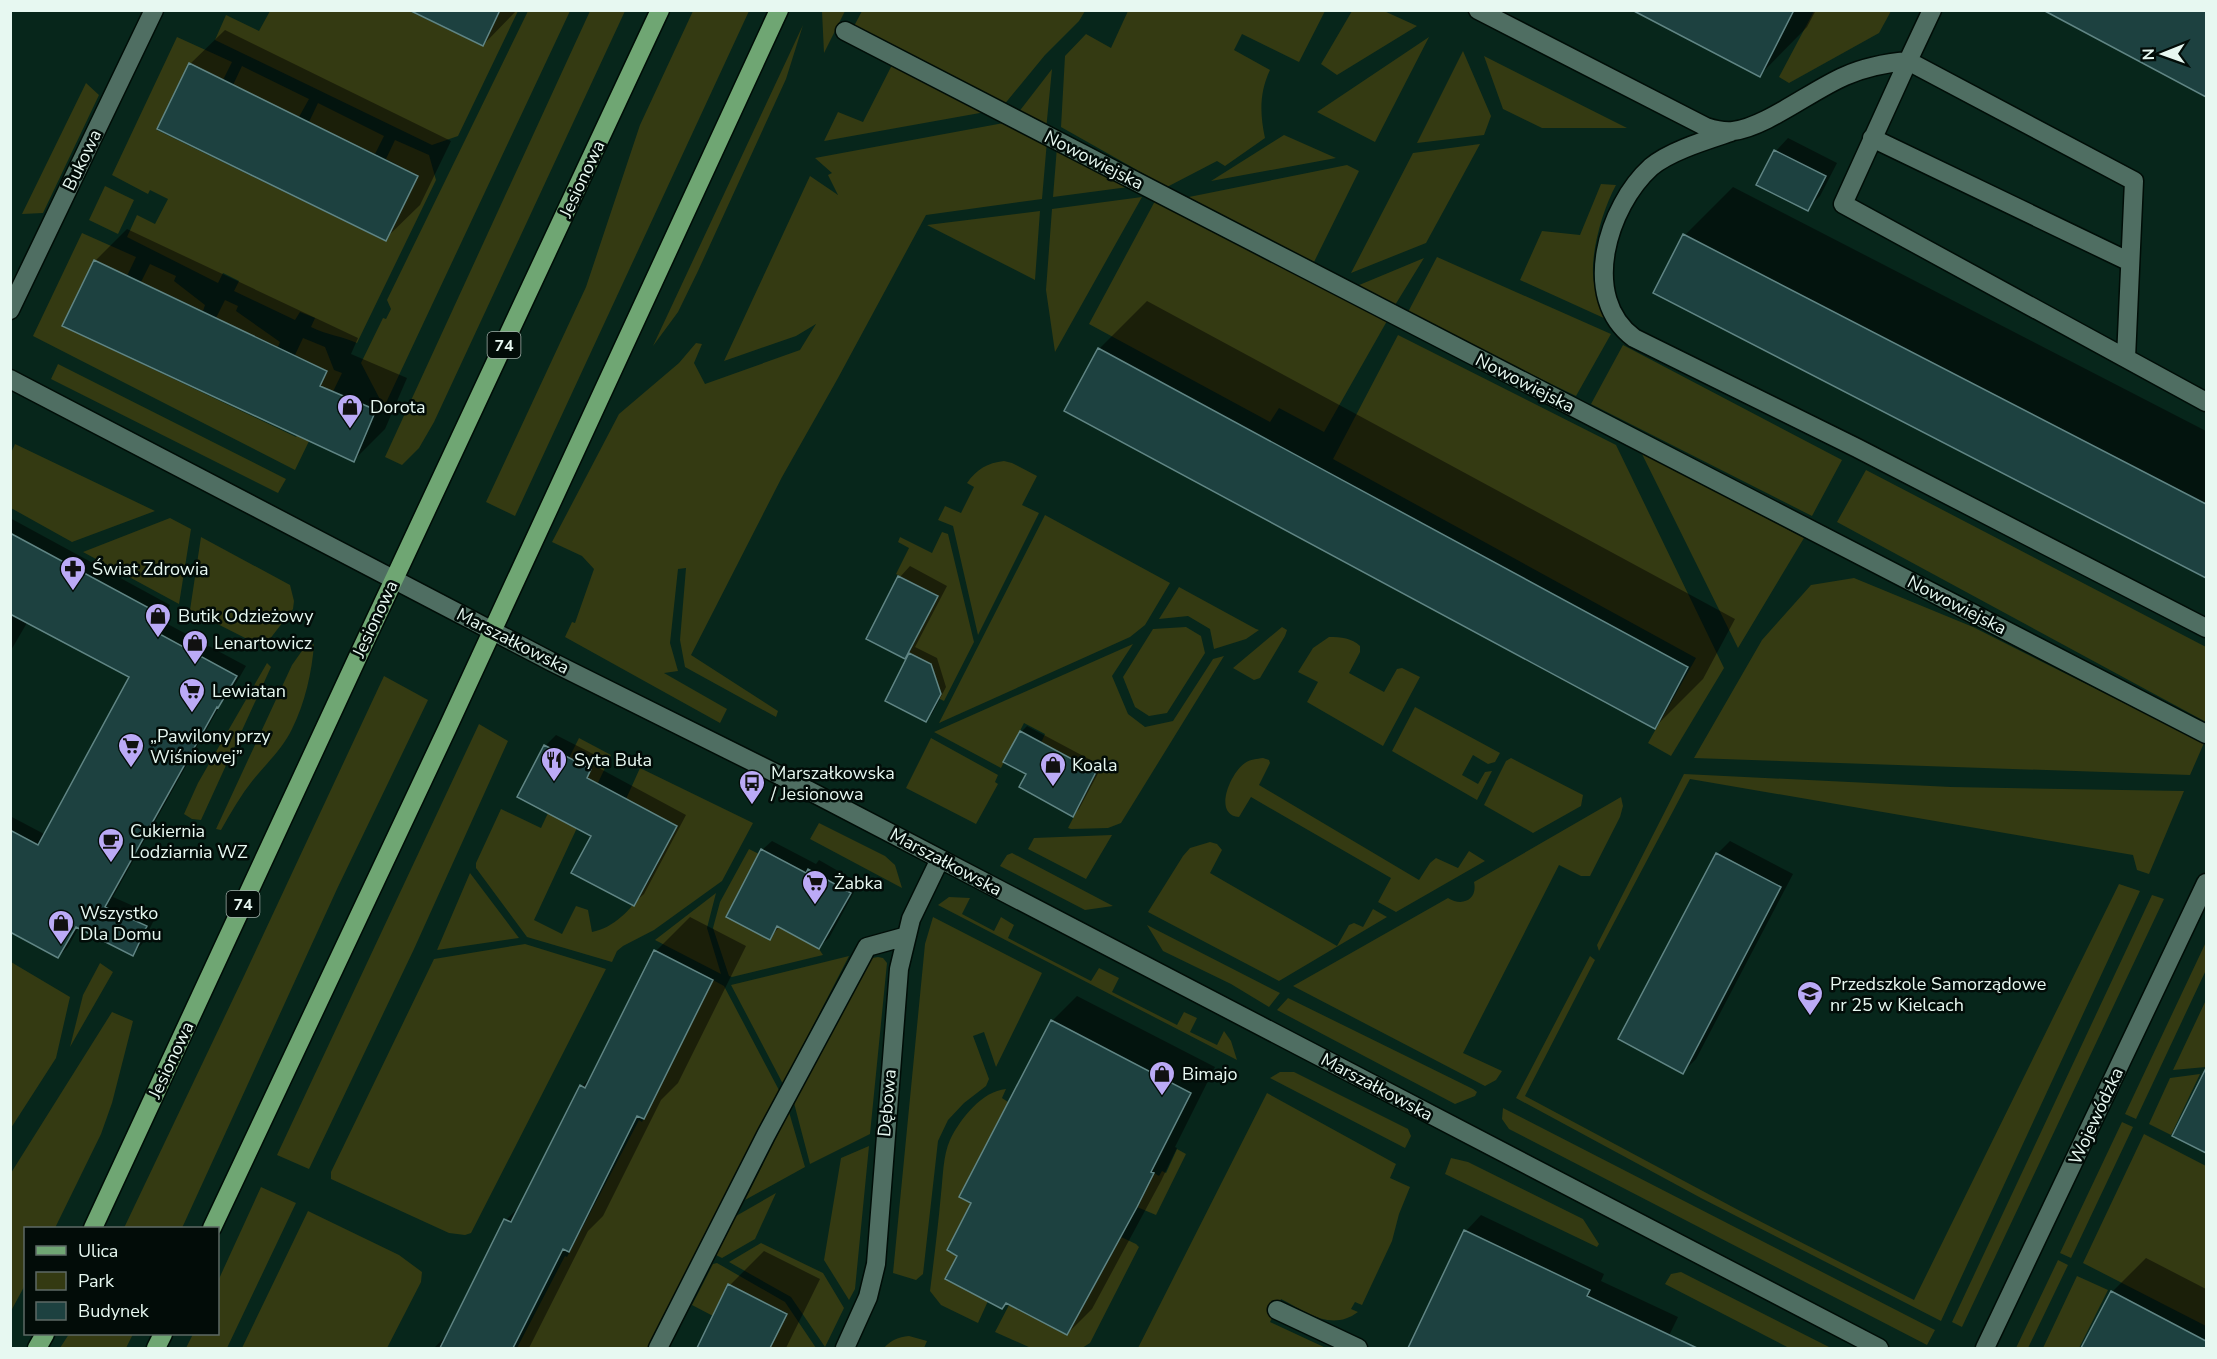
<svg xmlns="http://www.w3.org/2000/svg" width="2217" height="1359" viewBox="0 0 2217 1359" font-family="'Nunito Sans',sans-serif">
  <rect width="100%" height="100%" fill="#07261b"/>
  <!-- green -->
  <path fill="#343a12" d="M409 11 483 46 500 11H518L458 136 432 145 215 40 226 15 259 31 270 11Z
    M528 11H570L384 407 361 363 383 318 386 319 391 309 387 300Z
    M590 11H625L434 422 419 448 402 465 385 457Z
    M693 11H749L515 516 486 502 586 287 640 125Z
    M822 11H845L824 53Z
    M862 11H1085L1079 21 1045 55 1003 106 853 28Z
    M1128 11V10L1325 11 1299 62 1242 34 1234 50 1270 70C1259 93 1260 115 1265 138L1225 166 1217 161 1167 187 1061 127 1065 56 1086 34 1111 48Z
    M1352 11H1384L1417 26 1337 75 1321 64Z
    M1814 11V10L1891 11 1879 33 1789 83 1779 77Z
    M803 25 786 79 698 271 678 312 653 346Z
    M177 37 232 62 223 80 157 130 385 241 418 176 386 159 395 140 429 155 436 180 357 343C342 336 327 335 311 327L315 318 300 312 295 320 234 291 239 281 223 273 218 283 127 237 137 215 155 224 168 199 150 190 148 194 112 175Z
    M1429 37 1375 142 1317 112Z
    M1463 51 1491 116 1484 135 1417 143Z
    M1484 56 1627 128H1542L1503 109Z
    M892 65 991 111 824 141 838 112 863 122Z
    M242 66 309 99 299 117 233 85Z
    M1052 69 1046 130 1018 113Z
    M86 83 99 95 43 213 22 214Z
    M318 103 384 136 375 154 309 122Z
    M1009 122 1047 141 1042 199 926 215 838 378 782 477 691 655 778 711 776 717 685 667 680 640 686 568 678 569 670 643 678 671 664 673 727 709 720 723 565 637 572 622 575 623 594 569 582 556 552 542 619 414 679 363 696 343 702 344 694 363 705 384 800 350 816 324 796 336 724 361 810 176 838 195 828 175 832 173 815 158Z
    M1284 135 1336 158 1211 181Z
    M1480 144 1426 243 1351 273 1413 153Z
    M1057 147 1136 186 1053 197Z
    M1347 165 1359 171 1314 262 1184 198Z
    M1601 184 1616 185C1603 209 1592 247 1593 274 1594 290 1601 304 1606 319L1520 280 1542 231 1580 235Z
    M105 186 134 200 118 234 89 220Z
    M1142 197 1055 352 1046 290 1052 209Z
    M1155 201 1387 321 1324 432 1279 408 1270 422 1089 324Z
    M1040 211 1035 280 927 225Z
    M82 233 136 257 127 276 94 260 62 326 296 437 327 371 295 355 303 338 325 347 334 370 342 373 295 470 33 336Z
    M1437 257 1611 334 1576 396 1407 314Z
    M1424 258 1392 310 1352 288Z
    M150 264 176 276 174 281 205 305 203 311 141 282Z
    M225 300 238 306 236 311 280 342 278 347 216 318Z
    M1398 335 1616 445 1724 668 1671 756 1648 743 1696 658 1333 459Z
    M1623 345 1842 460 1812 516 1591 404Z
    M58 364 286 479 278 493 51 379Z
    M15 444 155 511 72 542 11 508V453Z
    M1641 452 1804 538 1738 648Z
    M1004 461 1012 463 1037 476 1022 505 1039 513 978 635 953 526 938 520 945 506 961 513 974 487 967 483C977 469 987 463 1004 461Z
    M1866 470 2206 647V722L1837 522Z
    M1045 515 1170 583 1145 625 1130 637 939 723Z
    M170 518 191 529 179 604 83 552Z
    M942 532 948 534 974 642 944 701 938 698 941 694 931 664 909 653 938 596 896 574 909 548 898 542 900 537 932 553Z
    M201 537 290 585 294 601 293 609 266 644 253 642 190 610Z
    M1854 578 1973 627 2204 743 2190 775 1694 758 1762 640 1811 585Z
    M1179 587 1256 629 1259 630 1246 639 1214 649 1210 629 1188 616 1159 619Z
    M1186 627 1201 636 1205 653 1167 713 1149 716 1135 707 1123 677 1153 629Z
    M1282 627 1287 630 1285 636 1260 678 1254 680 1233 668Z
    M1329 637C1341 637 1352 638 1360 646V652L1349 673 1384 692 1397 669 1402 668 1420 677 1383 746 1307 702 1318 682 1298 672 1313 648Z
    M314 644C312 672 305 703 292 729 283 748 267 763 253 780 241 795 231 812 221 830L216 829 292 665 304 648Z
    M1133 644 1112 676 1128 714 1145 727 1173 721 1213 659 1224 656 1121 823 1108 828 1071 829 1068 828 1097 772 1041 743 1045 734 1024 723 1001 768 934 732Z
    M267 663 271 667 201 820 192 819 184 814 198 783Z
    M384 676 428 700 337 889 182 1228H124L244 976Z
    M1415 707 1500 753 1495 762 1488 764 1473 755 1462 775 1478 784 1485 772 1492 771 1477 800 1392 751Z
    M479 724 508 741 414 949 309 1169 277 1155Z
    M579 738 611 755 534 920 562 934 576 906 588 910 592 932C637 923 657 863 676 826L626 799 640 768 753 823 722 881 654 930 623 946 617 951 612 962 527 937 476 868V863L501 809 541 828 548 813 564 821 591 769 569 758Z
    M931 738 998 775 995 782 998 784 976 824 906 788Z
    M1263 758 1269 760 1270 763 1259 785 1419 880 1430 863 1436 858 1458 868 1469 851 1485 861 1396 912 1378 902 1391 878 1251 797 1239 817C1212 815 1231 772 1245 763 1250 759 1257 759 1263 758Z
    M1511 758 1583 795 1581 806 1533 833 1484 805 1506 761Z
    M1684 774 1951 787 2184 791 2149 874 2137 870 2133 855 1690 779 1599 951 1597 945Z
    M1621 797 1623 806 1620 817 1590 876H1581L1559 865 1463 1053 1502 1071 1496 1080 1485 1086 1293 986 1448 898C1462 907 1478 900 1474 882Z
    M819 823 885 856 895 865 902 888 810 839Z
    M1112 835 1086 879 1028 849 1034 838Z
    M1210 842 1217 844 1222 850 1210 873 1337 946 1349 925 1354 923 1363 927 1373 909 1387 917 1279 981 1148 912 1183 856 1190 848Z
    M749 849 759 854 726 917 770 940 777 926 819 949 823 955 732 977 729 976 713 928 720 902Z
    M1012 853 1113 906 1085 910 1000 866 1007 855Z
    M470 873 519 938 437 950Z
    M2119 884 2140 891 1941 1321 1701 1198 1516 1098 1590 956 1595 960 1525 1096 1742 1212 1914 1300Z
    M716 893 707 928 721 974 655 940Z
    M2152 895 2164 899 1962 1327 1952 1322Z
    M949 897 970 898 962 914 994 931 1001 917 1014 925 1008 938 1091 981 1099 968 1119 978 1112 992 1177 1025 1184 1012 1197 1018 1190 1032 1217 1045 1224 1031 1231 1041 1237 1060 938 905Z
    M933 917 1042 973 996 1067 984 1032 973 1036 989 1079 986 1086 964 1103 948 1120 938 1141 923 1274 916 1280 893 1273 925 944Z
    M1147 925 1280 993 1269 1007 1231 984 1163 951Z
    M2206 942V970L2136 1119 2125 1114Z
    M525 944 606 969 471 1233 465 1235 449 1233 331 1179V1172L434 959Z
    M849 956 783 1084 731 985Z
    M878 957 883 958 887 963 870 1134 810 1164 794 1103 865 966 872 958Z
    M11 962 70 997 56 1058 11 1128Z
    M100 963 113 972 70 1047 83 995Z
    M713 980 724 986 780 1092 648 1348H517L565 1256 567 1257 639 1120 642 1122Z
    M1288 998 1473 1089 1477 1092 1475 1096 1455 1104 1277 1010Z
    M2206 1000V1067L2173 1070Z
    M112 1012 133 1021 112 1103 101 1134 55 1228H26L25 1285 11 1311V1173Z
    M1280 1072H1294L1408 1129 1411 1136 1405 1148 1270 1078Z
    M2200 1074 2171 1135 2149 1124 2170 1078Z
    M1006 1089 1002 1098 1008 1102 959 1197 971 1203 947 1250 957 1256 988 1301 978 1323 941 1305 930 1291C934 1259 938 1227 941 1194 943 1177 943 1155 950 1140 960 1119 982 1091 1006 1089Z
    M1267 1093 1396 1164 1390 1178 1410 1187 1399 1214 1392 1241 1362 1305 1355 1302 1351 1309 1358 1312C1331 1332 1307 1312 1281 1299L1270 1322 1326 1348H1138Z
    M1503 1108 1935 1330 1927 1345 1509 1129 1502 1119Z
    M789 1112 805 1167 745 1200Z
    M2122 1122 2133 1127 2071 1258 2060 1253Z
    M2144 1134 2206 1166V1326L2083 1263Z
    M869 1146 855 1289 849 1300 824 1260 841 1158Z
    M1177 1149 1186 1154 1156 1215 1137 1207 1154 1173 1159 1176 1162 1171 1166 1173Z
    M1451 1158 1468 1162 1583 1219 1599 1244 1597 1247 1445 1174Z
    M261 1187 296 1203 227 1348H186L193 1334H218V1281Z
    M776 1193 755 1239 722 1258 716 1255 736 1216Z
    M308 1211 399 1255 422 1272 421 1282 387 1348H242Z
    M1121 1237 1136 1244 1139 1247 1090 1343 1082 1348H1031L995 1332 1009 1305 1067 1335Z
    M761 1243 823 1273 844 1308 825 1347 791 1297 729 1262Z
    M2058 1260 2068 1265 2028 1348H2016Z
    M717 1263 785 1302 816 1348H770L787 1313 729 1285 713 1316 692 1305 713 1264Z
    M1681 1272 1831 1348H1789L1665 1284 1671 1274Z
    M2077 1276 2108 1290 2079 1348H2043Z
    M69 1334H133L126 1348H60Z
    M909 1336 927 1341 924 1348H884C891 1340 898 1337 909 1336Z"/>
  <!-- shadow -->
  <path fill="#0007" d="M412 10H517L483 45Z
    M1635 10H1816L1807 27 1759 76Z
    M2046 10H2206V95Z
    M225 30 451 141 420 205 385 239 190 64Z
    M1788 138 1837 163 1820 196 1807 209 1776 151Z
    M1733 187 2206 431V576L1655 292 1685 235Z
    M127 229 358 338 351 354 407 378 385 429 353 461 95 261Z
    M1147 301 1735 619 1703 679 1654 728 1099 349Z
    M10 518 170 605 162 621 246 666 228 697 222 702 113 897 156 916 142 944 133 954 79 927 68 947 58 957 10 930V816L46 835 131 677 28 621 10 652Z
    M910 566 947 586 915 647 937 658 946 687 932 714 926 720 887 700 911 653 905 657 868 638 900 577Z
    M1027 726 1102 766 1079 809 1073 815 1021 732Z
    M556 735 601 758 597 767 686 815 644 894 633 904 593 835 519 797 545 746Z
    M772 841 816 864 819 860 859 883 829 938 819 947 780 926 770 938 762 850Z
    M1730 841 1793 874 1696 1059 1683 1072 1717 854Z
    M690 917 746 946 678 1083 661 1100 603 1216 588 1231 529 1348H434L449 1333 506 1220 523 1203 582 1086 594 1074 656 951Z
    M1077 996 1215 1067 1175 1147 1177 1148 1161 1181 1092 1309 1067 1334 1007 1302 1002 1307 959 1255 973 1202 1052 1021Z
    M2206 1074V1152L2175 1135Z
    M1481 1215 1604 1274 1601 1281 1678 1317 1663 1348H1409L1466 1231Z
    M764 1251 820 1279 786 1348H699L730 1285Z
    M2146 1258 2206 1289V1348H2083L2112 1292Z"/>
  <!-- building -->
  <path fill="#1d4140" stroke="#608584" stroke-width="1.5" d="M409 10H500L483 46Z
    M1632 10H1794L1760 77Z
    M2043 10H2206V97Z
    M189 63 418 176 386 241 157 129Z
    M1774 150 1826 176 1808 211 1756 185Z
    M1683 234 2206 504V578L1653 293Z
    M94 260 327 371 320 386 376 410 354 462 62 326Z
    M1098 348 1688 667 1655 729 1064 411Z
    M10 533 162 615 154 631 237 676 218 708 217 707 105 907 147 926 133 956 76 927 58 958 10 932V830L38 845 129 677 10 614Z
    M898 576 938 596 905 659 866 639Z
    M909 653 931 664 941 694 926 722 885 701Z
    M1020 731 1096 772 1073 817 1019 787 1026 774 1003 762Z
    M544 745 591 769 587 778 677 826 634 906 571 873 591 836 517 797Z
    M761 849 806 873 808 869 851 893 819 949 777 926 770 940 726 917Z
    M1716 853 1781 887 1683 1074 1618 1039Z
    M654 950 713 980 644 1119 637 1116 569 1252 563 1249 513 1348H440L504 1219 511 1222 580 1085 585 1088Z
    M1051 1020 1191 1093 1151 1172 1154 1173 1137 1207 1067 1335 1006 1303 1002 1309 945 1279 957 1256 947 1250 971 1203 959 1197Z
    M2206 1068V1153L2172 1136Z
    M1464 1230 1590 1290 1587 1296 1697 1348H1408Z
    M728 1284 787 1314 770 1348H697Z
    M2111 1291 2206 1341V1348H2081Z"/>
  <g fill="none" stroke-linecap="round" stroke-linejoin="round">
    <defs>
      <path id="minor" d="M1478 10 1706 127C1715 130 1723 132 1733 131 1766 127 1812 90 1845 76 1865 67 1886 63 1908 61L1932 10
        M845 31 2206 734
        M1731 132C1707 140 1670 151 1651 167 1608 206 1579 297 1634 338L1857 448 2206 628
        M1872 138 2130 262
        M10 310 154 10
        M2126 358 2134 181 1908 61 1843 204 2206 402
        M10 379 552 662 779 775 1879 1348
        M1277 1310 1358 1348
        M658 1348 766 1135 867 947 907 936
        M845 1348 868 1297 876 1264 899 969 911 919 940 859
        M1985 1348 2206 883"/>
      <path id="major" d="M93 1228 361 650 660 10
        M212 1228 447 729 779 10
        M37 1348 45 1334
        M156 1348 163 1334"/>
    </defs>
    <!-- minor casing -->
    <use href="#minor" stroke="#000d07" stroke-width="21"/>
    <!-- major casing -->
    <use href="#major" stroke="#000d07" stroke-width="21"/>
    <!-- minor -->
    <use href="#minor" stroke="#4f6e62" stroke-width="18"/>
    <!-- major -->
    <use href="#major" stroke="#6fa673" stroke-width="18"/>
  </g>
  <!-- icons -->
  <defs>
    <symbol id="shop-pin" viewBox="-11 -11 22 30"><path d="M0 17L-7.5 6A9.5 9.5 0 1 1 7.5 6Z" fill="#bbaaf6" stroke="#020c08"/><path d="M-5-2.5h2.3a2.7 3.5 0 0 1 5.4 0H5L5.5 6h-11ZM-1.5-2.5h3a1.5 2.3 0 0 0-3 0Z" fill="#111"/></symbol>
    <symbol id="pharmacy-pin" viewBox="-11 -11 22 30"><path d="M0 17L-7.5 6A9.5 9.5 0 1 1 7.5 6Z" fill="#bbaaf6" stroke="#020c08"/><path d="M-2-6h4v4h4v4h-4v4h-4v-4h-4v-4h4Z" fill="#111"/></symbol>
    <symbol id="supermarket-pin" viewBox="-11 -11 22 30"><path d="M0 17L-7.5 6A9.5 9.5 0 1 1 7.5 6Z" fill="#bbaaf6" stroke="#020c08"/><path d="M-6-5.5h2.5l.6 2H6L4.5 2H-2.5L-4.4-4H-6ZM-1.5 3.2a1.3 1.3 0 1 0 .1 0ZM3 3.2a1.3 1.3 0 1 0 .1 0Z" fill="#111"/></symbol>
    <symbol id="restaurant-pin" viewBox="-11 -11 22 30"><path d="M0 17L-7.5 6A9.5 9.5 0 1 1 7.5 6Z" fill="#bbaaf6" stroke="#020c08"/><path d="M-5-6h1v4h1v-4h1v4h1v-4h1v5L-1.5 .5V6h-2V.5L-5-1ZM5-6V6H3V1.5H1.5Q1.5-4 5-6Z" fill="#111"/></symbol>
    <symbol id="bus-pin" viewBox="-11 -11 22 30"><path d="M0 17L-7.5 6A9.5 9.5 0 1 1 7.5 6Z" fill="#bbaaf6" stroke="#020c08"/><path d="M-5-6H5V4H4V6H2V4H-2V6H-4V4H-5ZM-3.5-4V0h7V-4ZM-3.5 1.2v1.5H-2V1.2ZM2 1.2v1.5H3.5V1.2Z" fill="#111"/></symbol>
    <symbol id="cafe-pin" viewBox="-11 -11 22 30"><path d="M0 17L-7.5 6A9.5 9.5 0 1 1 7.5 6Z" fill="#bbaaf6" stroke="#020c08"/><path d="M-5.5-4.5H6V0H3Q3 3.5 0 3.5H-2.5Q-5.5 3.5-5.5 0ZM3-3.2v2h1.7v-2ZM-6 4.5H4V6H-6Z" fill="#111"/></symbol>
    <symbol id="school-pin" viewBox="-11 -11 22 30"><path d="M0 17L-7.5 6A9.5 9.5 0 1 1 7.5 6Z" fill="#bbaaf6" stroke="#020c08"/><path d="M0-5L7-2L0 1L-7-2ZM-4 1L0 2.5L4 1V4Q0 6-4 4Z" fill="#111"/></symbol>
  </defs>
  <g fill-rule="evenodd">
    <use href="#shop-pin" x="335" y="392" width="30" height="40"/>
    <use href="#pharmacy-pin" x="58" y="554" width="30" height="40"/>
    <use href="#shop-pin" x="143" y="601" width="30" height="40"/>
    <use href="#shop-pin" x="180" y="628" width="30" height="40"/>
    <use href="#supermarket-pin" x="177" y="676" width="30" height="40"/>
    <use href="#supermarket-pin" x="116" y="731" width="30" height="40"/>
    <use href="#restaurant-pin" x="539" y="745" width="30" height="40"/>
    <use href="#shop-pin" x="1038" y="750" width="30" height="40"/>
    <use href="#bus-pin" x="737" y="768" width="30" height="40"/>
    <use href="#cafe-pin" x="96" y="826" width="30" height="40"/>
    <use href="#supermarket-pin" x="800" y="868" width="30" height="40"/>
    <use href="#shop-pin" x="46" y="908" width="30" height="40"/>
    <use href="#school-pin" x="1795" y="979" width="30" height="40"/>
    <use href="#shop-pin" x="1147" y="1059" width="30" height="40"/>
  </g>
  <g text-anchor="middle" stroke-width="5" stroke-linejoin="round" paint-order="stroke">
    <!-- shield labels -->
    <g fill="#020c08" stroke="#a2b1ab" stroke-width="1.5">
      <rect x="487.5" y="332" width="33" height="26" rx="4.5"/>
      <rect x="226.5" y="891" width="33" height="26" rx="4.5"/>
    </g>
    <g font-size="16" font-weight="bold" fill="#e7f8f1">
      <text x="504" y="351">74</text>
      <text x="243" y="910">74</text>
    </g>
    <!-- street labels -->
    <g font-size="18" fill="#e7f8f1" stroke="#020c08">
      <text transform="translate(82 160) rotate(-64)" y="6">Bukowa</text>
      <text transform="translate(1094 160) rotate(27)" y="6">Nowowiejska</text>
      <text transform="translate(582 179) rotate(-65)" y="6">Jesionowa</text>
      <text transform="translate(1525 383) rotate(27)" y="6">Nowowiejska</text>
      <text transform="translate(1957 605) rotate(27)" y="6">Nowowiejska</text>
      <text transform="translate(375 619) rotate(-65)" y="6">Jesionowa</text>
      <text transform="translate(513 641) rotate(27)" y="6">Marszałkowska</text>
      <text transform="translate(946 862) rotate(28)" y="6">Marszałkowska</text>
      <text transform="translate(171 1060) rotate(-65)" y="6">Jesionowa</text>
      <text transform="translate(1377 1087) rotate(28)" y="6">Marszałkowska</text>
      <text transform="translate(887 1103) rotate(-85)" y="6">Dębowa</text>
      <text transform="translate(2096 1116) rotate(-65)" y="6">Wojewódzka</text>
    </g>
    <!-- poi labels -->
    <g font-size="18" fill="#e7f8f1" stroke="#020c08" text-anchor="start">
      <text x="370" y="413">Dorota</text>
      <text x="92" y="575">Świat Zdrowia</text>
      <text x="178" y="622">Butik Odzieżowy</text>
      <text x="214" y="649">Lenartowicz</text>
      <text x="212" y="697">Lewiatan</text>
      <text x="150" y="742">„Pawilony przy<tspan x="150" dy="21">Wiśniowej”</tspan></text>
      <text x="574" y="766">Syta Buła</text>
      <text x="1072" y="771">Koala</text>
      <text x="771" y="779">Marszałkowska<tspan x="771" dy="21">/ Jesionowa</tspan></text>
      <text x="130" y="837">Cukiernia<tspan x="130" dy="21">Lodziarnia WZ</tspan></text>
      <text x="834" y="889">Żabka</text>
      <text x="80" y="919">Wszystko<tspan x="80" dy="21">Dla Domu</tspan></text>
      <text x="1830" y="990">Przedszkole Samorządowe<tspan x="1830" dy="21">nr 25 w Kielcach</tspan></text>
      <text x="1182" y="1080">Bimajo</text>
    </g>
  </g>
  <!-- border -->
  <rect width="2217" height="1359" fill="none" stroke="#e7f8f1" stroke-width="24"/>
  <!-- legend -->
  <rect x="24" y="1227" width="195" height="108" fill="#020c08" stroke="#5e6a65" stroke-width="1.5"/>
  <rect x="36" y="1246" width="30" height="9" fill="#6fa673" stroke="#5e6a65" stroke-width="1.5"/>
  <text x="78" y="1257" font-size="18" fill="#e7f8f1">Ulica</text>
  <rect x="36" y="1272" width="30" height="18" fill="#343a12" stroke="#5e6a65" stroke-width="1.5"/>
  <text x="78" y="1287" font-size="18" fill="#e7f8f1">Park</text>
  <rect x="36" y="1302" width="30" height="18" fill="#1d4140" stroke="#5e6a65" stroke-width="1.5"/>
  <text x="78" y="1317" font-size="18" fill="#e7f8f1">Budynek</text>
  <!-- north arrow -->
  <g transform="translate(2163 54) rotate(269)" stroke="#020c08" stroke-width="4.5" paint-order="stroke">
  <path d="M0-4.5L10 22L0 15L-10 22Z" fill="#e7f8f1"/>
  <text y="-9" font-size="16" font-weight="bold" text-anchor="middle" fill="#e7f8f1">N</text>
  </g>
</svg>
